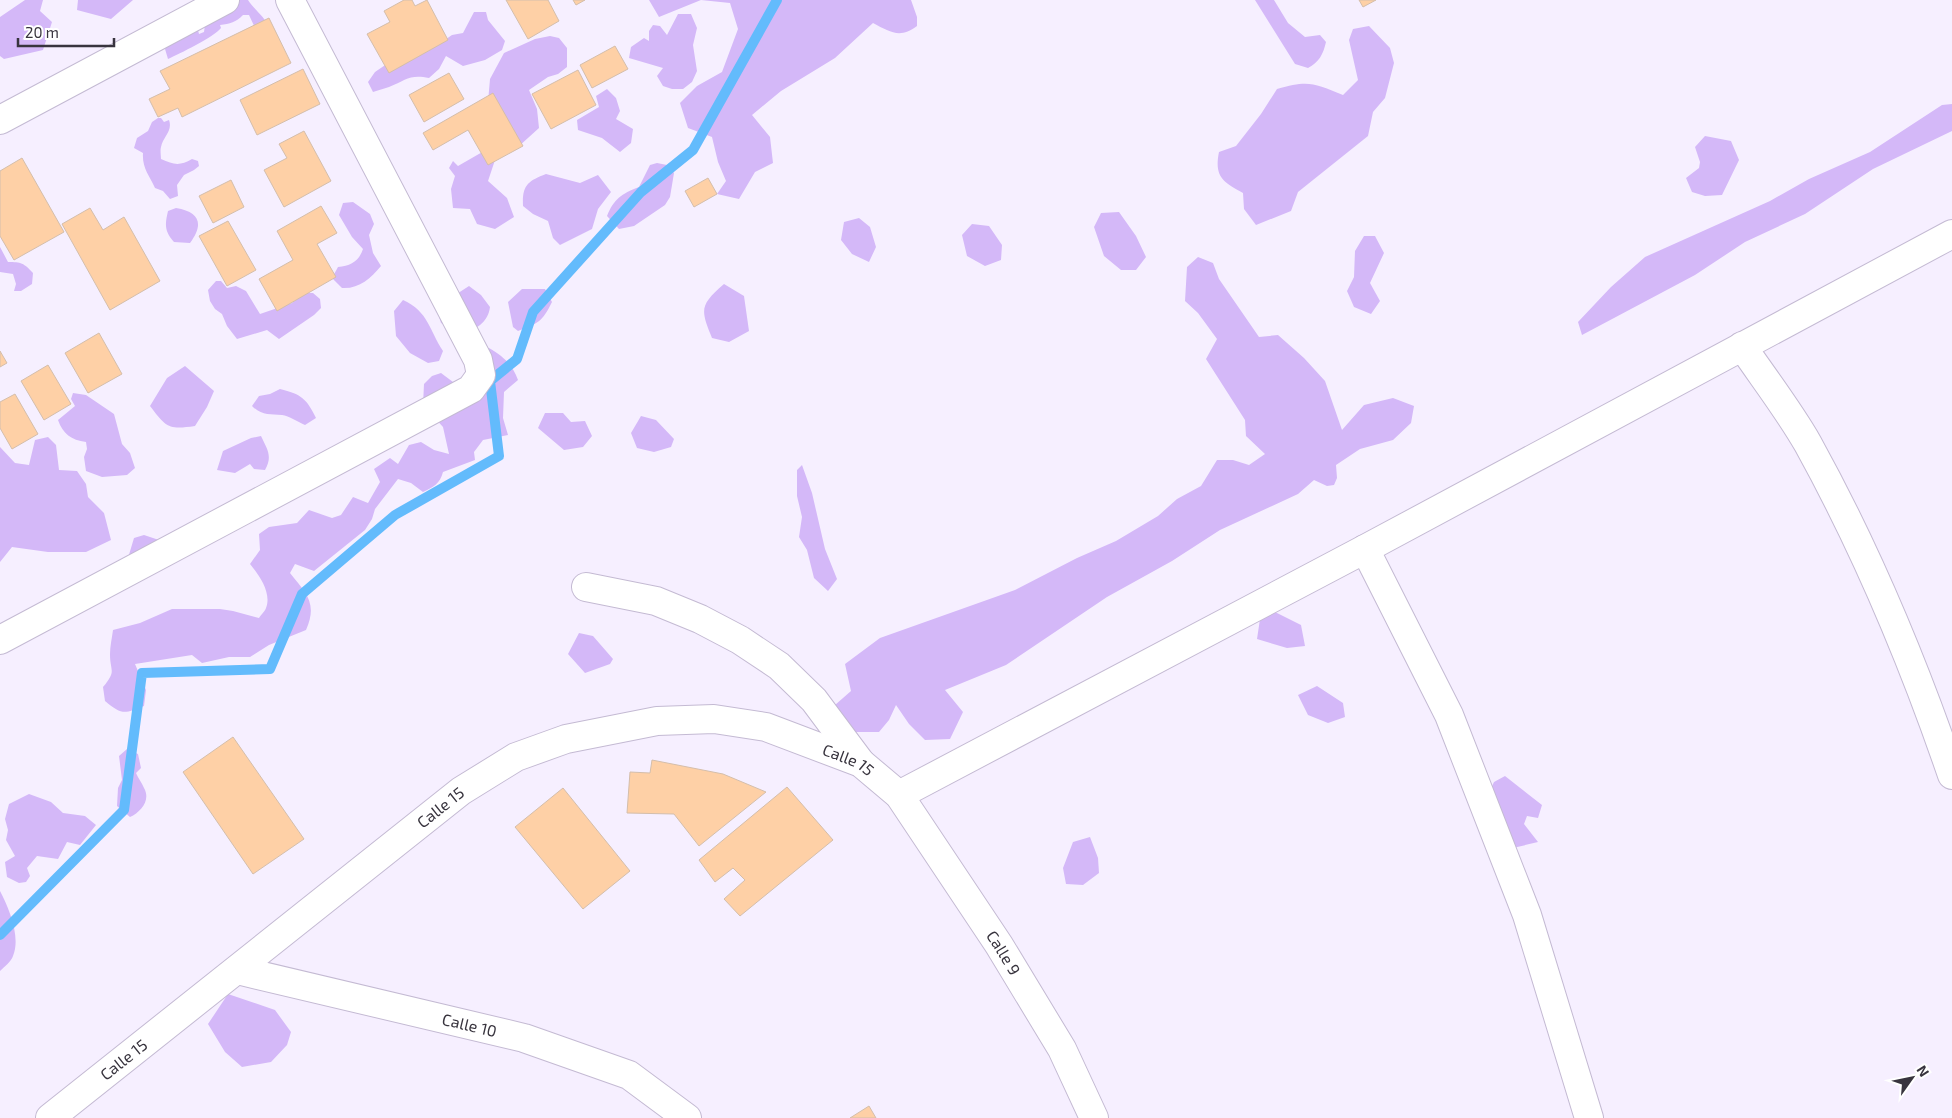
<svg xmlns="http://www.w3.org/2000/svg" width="1952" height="1118" viewBox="0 0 1952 1118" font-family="'Exo 2',sans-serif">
  <rect width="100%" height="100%" fill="#f6efff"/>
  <!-- green -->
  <path fill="#d4b8f8" d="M25 0H43L40 11 52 22 43 50 4 59 0 56V17Z
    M78 0H133L111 19 77 10Z
    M234 0H248C255 11 265 16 269 28L256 30 249 15H243C236 22 230 24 220 25L221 28C214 37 179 54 168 59L165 49 168 43 196 22 199 34 204 32 206 17Z
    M649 0H911L917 17V26C900 39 890 32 873 23L835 58 781 91 752 115 770 137 773 163 755 172 739 199 717 194 726 181 718 162 712 137 688 128 680 103 697 86 722 72 738 29 730 3 701 0 659 17Z
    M1255 0H1274L1288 23 1305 37 1320 35 1326 42C1323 55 1319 62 1308 68L1295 64Z
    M474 12H486L488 20 505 41 502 50 485 60 463 66 446 56 439 69 429 78C410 74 406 80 389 87 384 89 378 90 373 92L368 82 375 72 397 57 416 49 427 52 452 35 463 33Z
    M678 14H691L697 28 693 45 697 71 692 82 683 89H672L663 86 657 76 663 68 629 58 631 47 644 38 649 41V31L653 25 660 26 667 35Z
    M1369 26 1390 48 1394 63 1385 98 1373 112 1368 136 1298 192 1291 211 1256 225 1244 209 1243 193C1223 182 1214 177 1219 152L1236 146 1261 114 1277 89C1308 80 1314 83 1343 95L1358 80 1349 40 1353 29Z
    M550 36 559 38 567 48V67L558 74 548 77 529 90 537 109 539 128 518 147 495 160 488 181 507 198 514 217 495 229 477 224 470 209 453 208 451 189 455 176 449 168 453 161 458 166 498 143 488 102 490 79 504 53 535 39Z
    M607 89 616 98 620 111 616 119 633 129 631 143 620 152 602 138 578 130 577 120 599 107 596 96Z
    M1952 104V131L1873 169 1805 214 1745 242 1695 275 1582 335 1578 322 1611 287 1645 257 1770 201 1809 179 1870 152 1942 105Z
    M158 118H161L164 122 169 120C173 131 163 137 161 147 160 150 161 156 161 159 174 165 180 166 192 159L198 161 199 166 194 170 184 175 177 185 178 196 170 199 163 191 155 188C149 175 142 168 143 153L134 148 137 138 148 131 152 122Z
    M1705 136 1731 141 1739 160 1722 195 1705 196 1692 192 1686 178 1699 168 1700 162 1695 147Z
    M657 163 667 165 674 173 670 197 665 205 634 226 619 229 607 216C614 199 621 194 639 187L650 165Z
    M546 174 580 183 598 175 611 192 598 209 592 229 560 245 553 238 548 221 533 214 523 206C522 185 528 181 546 174Z
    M353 202 370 214 374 224 369 235 373 253 381 266C370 279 359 289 342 288L332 278 338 267C351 266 359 261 363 249L352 237 339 215 343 203Z
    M176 208C200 212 204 224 190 243L174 242C164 231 165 224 168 211Z
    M1119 212 1136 236 1146 257 1136 270H1121L1104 256 1094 227 1101 213Z
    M859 218 870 227 876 247 869 262 852 254 841 240 844 222Z
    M972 224 989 226 1002 245 1001 260 985 266 967 256 962 235Z
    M1364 236H1375L1384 253 1370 283 1380 301 1371 314 1354 307 1347 291 1354 277 1355 251Z
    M0 247 8 262C21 262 24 263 33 273L32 284 21 291H14L16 284 13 274 0 272Z
    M1198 257 1213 263 1219 279 1259 337 1278 335 1304 358 1325 381 1342 430 1364 405 1393 398 1414 406 1411 423 1393 440 1360 449 1336 465 1337 478 1334 485 1327 486 1314 480 1298 494 1220 530 1172 561 1107 597 1006 665 945 690 963 712 950 739 925 740 909 724 896 705 889 720 879 732H844L835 705 851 691 845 664 880 638 1015 590 1077 558 1116 541 1158 516 1177 499 1201 486 1217 460H1233L1249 465 1265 454 1246 436 1245 420 1206 359 1217 339 1198 313 1185 301 1187 267Z
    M216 281H221L227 288 236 286 246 291 260 314 292 303 304 293H313L320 299 321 308 314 315 279 339 267 330 237 339 227 326 222 314 215 309 210 301 208 290Z
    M724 284 744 296 749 331 729 342 712 338C700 309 700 305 724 284Z
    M469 286 481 295 490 307C488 322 478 327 466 334L441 323 438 313 446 301Z
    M522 289H545L552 302C542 322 539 323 518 331L513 327 508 302Z
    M403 300C429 312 429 330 443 351L439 361 428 363 410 353 396 336 394 311Z
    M489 348C504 357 512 364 518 380L504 392 503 418 508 435 483 440 474 452 475 460 443 472C440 484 433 487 423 492L411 483 398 479 375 509 372 519 365 530 314 571 295 564 290 573C306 593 318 603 306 630L269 645 250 657H229L202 663 192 655 135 664 146 690 144 706C124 714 122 715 105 701L103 687C117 670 110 672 110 654 110 646 112 638 113 630L140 623 172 609H220L233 611 259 618C261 615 265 611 266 608 272 593 259 575 250 564L260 550 259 534 269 527 297 523 309 510 332 518 341 515 353 497 368 503 380 482 374 469 390 458 398 464 409 445 421 442 434 450 449 454 443 427 423 405 424 384 432 376 441 373 453 382C467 380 470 364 475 353Z
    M185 366 214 391 207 407 195 426C168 430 166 427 150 406L167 378Z
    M280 389C301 394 307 399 316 418L305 425C298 422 289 416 282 415 270 414 262 416 252 406L259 396 270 394Z
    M73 393 86 395 114 414 122 444 130 453 135 468 127 475 102 477 86 471 84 457 87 449 86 442C71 440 63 434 58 420L75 406 71 399Z
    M545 413H563L571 422 585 421 592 436 583 447 564 450 538 428Z
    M641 416 656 420 674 439 671 447 654 452 637 448 631 433Z
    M261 436C267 449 273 456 265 470L254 469 250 464 235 473 217 470 223 451 251 438Z
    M48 437 56 445 59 470 77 471 86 484 88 497 104 513 111 540 86 552H48L12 547 0 562V447L15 463 29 465 35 440Z
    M802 465 812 493 825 549 837 579 828 591 814 578 807 550 799 537 802 517 797 496V470Z
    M144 535 159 540 128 558 134 538Z
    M1273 611 1301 625 1305 646 1287 648 1257 639 1260 619Z
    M579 633 593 636 613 659 610 664 585 673 568 654Z
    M1317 686 1343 703 1345 717 1328 723 1308 715 1298 695Z
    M127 749 138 754 141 768 136 773C138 778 142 783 144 788 151 800 141 812 130 817L117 806 118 788 122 780 119 756Z
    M1505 776 1542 805 1538 818 1527 816 1524 824 1538 842 1513 848 1480 811 1494 782Z
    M29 794 51 802 63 813 85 816 96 825 80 845 67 842 58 859 37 856 27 868 30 876 26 882 19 883 7 877 5 862 15 856 6 840 8 830 5 819 9 804Z
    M1090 837 1098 858 1099 873 1083 885 1066 884 1063 868 1073 842Z
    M0 891C9 908 21 937 13 956 11 962 4 967 0 971Z
    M228 994 275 1010 291 1032 287 1045 271 1062 242 1067 225 1052 208 1024Z"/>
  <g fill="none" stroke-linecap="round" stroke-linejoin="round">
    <!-- stream -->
    <path stroke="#63bbfc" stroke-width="10" d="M0 935 124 810 142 673 270 669 302 594 395 515 499 456 490 381 517 359 533 312 641 192 693 150 777 0"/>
  </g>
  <!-- building -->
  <path fill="#fed0a6" stroke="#d4beab" d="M404 0H412L415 6 427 0 448 40 389 73 367 34 390 22 384 11Z
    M506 0H548L559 21 528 39Z
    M573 0H585L576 5Z
    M1359 0H1376L1363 7Z
    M269 18 291 63 182 117 178 108 158 117 149 99 170 89 160 71Z
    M615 46 628 69 592 88 580 65Z
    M303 69 320 104 257 135 240 100Z
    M578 70 596 105 551 129 532 94Z
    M449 73 464 99 424 122 409 95Z
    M493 93 523 146 488 165 468 130 433 150 423 133Z
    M304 131 331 181 284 207 264 170 287 158 279 144Z
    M22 158 64 232 14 260 0 236V171Z
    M708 178 717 194 694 207 685 191Z
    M231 180 244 207 213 223 199 196Z
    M321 206 337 233 317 244 336 277 277 311 259 279 293 260 277 231Z
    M90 208 103 230 124 217 160 281 110 310 62 224Z
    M228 221 256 270 227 286 199 236Z
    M99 333 122 374 88 393 65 353Z
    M0 351 7 363 0 367Z
    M48 365 71 404 44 420 21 381Z
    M15 394 38 434 12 449 0 428V402Z
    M233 737 304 839 253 874 183 772Z
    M652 760 723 774 766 792 699 846 674 814 627 813 630 772 650 773Z
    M787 787 833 840 740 916 724 899 745 880 733 868 715 882 699 860Z
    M563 788 630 871 583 909 515 827Z
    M869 1106 876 1118H850Z"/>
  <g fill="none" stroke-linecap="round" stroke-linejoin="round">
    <defs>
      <g id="minor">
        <path d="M0 120 225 0"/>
        <path d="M1742 346C1763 377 1790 412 1808 444 1866 549 1913 661 1952 775"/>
        <path d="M1365 549 1449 715 1527 915 1589 1118"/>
        <path d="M586 587 656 601 700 619 740 640 779 666 814 700 861 763"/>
        <path d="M0 640 471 389 481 375 478 360 290 0"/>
        <path d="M899 795 1365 549 1952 234"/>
        <path id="s1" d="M237 970 524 1038 629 1075 687 1118"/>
        <path id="s2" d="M50 1118 461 791 516 757 566 739 657 721 714 719 766 727 861 763 899 795 999 945 1062 1049 1094 1118"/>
      </g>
    </defs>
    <!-- minor casing -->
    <use href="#minor" stroke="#c4bad3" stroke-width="30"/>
    <!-- minor -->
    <use href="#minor" stroke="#fff" stroke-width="28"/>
  </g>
  <g text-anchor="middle" stroke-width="5" stroke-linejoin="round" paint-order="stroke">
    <!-- street labels -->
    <g font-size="16" fill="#38343e" stroke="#fff">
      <text dy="6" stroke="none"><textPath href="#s2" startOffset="934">Calle 15</textPath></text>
      <text dy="6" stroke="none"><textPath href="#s2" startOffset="499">Calle 15</textPath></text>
      <text dy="6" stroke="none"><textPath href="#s2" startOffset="1186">Calle 9</textPath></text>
      <text dy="6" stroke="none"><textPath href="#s1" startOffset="239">Calle 10</textPath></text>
      <text dy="6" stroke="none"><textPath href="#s2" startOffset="94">Calle 15</textPath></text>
    </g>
  </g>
  <!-- north arrow -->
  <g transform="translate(1912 1078) rotate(57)" stroke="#ffffff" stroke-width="4" paint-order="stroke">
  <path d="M0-4L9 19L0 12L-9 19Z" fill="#38343e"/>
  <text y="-8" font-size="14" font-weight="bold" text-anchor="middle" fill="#38343e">N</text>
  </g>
  <!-- scale -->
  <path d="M18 38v8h96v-8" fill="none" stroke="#38343e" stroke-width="2.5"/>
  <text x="25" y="38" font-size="15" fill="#38343e" stroke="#ffffff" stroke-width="4" paint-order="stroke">20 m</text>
</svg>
